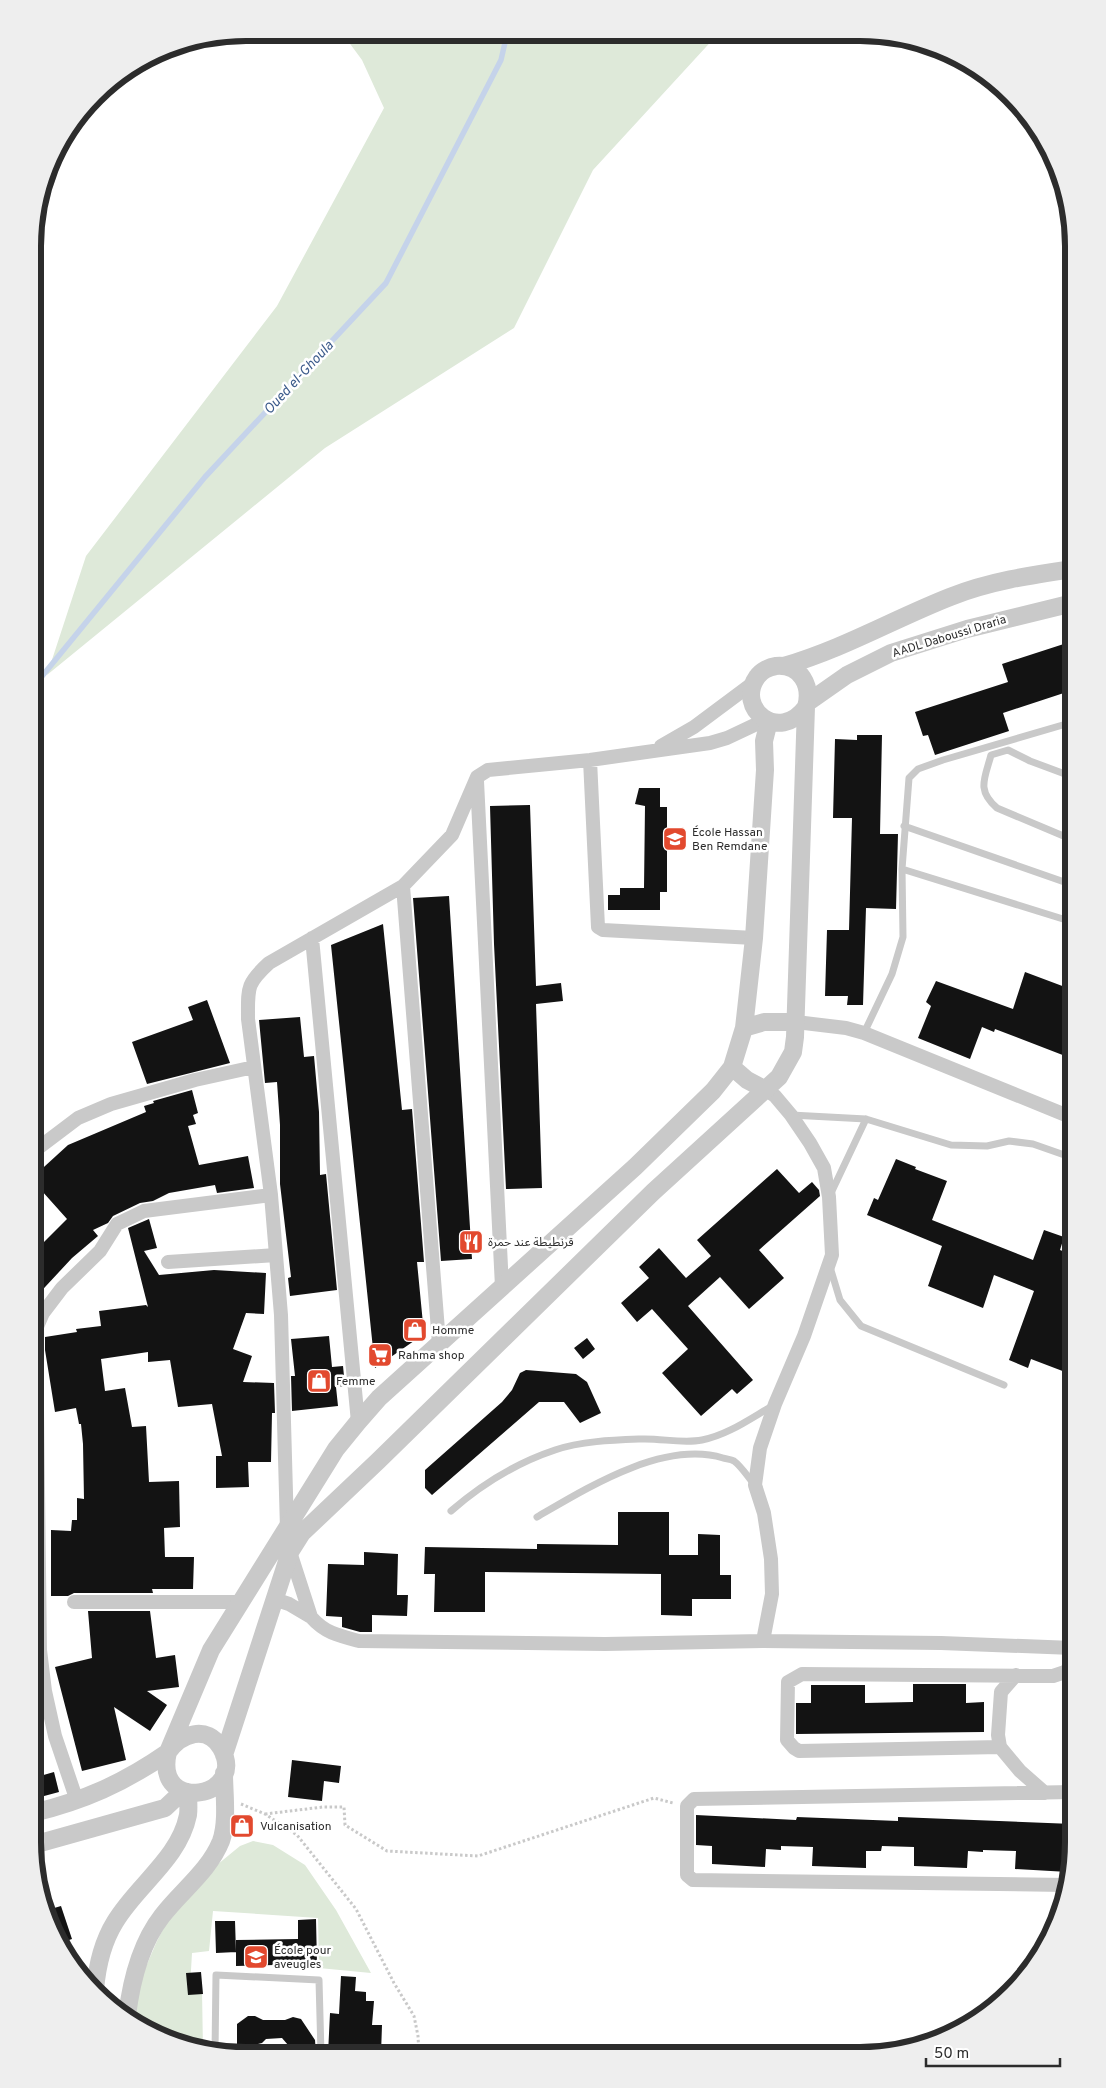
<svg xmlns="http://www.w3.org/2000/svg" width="1106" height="2088" viewBox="0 0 1106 2088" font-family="Overpass,'Noto Sans Arabic',sans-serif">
  <rect width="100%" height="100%" fill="#fff"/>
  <!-- green -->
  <path fill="#dee9d9" d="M342 33 717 35 593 170 514 328 325 448 47 675 86 556 277 306 384 108 362 60Z
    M253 1841 273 1845 305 1865 336 1910 371 1973 319 1968 318 1918 213 1911 209 1951 192 1953 190 1987 202 1990 203 2050 164 2039 133 2020 141 1978 157 1941 175 1906 212 1869 240 1846Z"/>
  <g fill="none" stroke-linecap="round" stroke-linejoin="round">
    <!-- stream -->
    <path stroke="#c5d3ea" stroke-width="5.5" d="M34 686 205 477 386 283 501 60 507 34"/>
  </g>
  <!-- building -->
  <path fill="#131313" d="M1073 641V690L1003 713 1009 731 935 755 928 735 923 736 915 712 1008 682 1002 664Z
    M857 735H882L880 834H898L896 909 866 908 863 1005H847L848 996H825L827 930H849L852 818H833L835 739 857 740Z
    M639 788H660V807H667V892H660V910H608V895H620V888H644L645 806 635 804Z
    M530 805 536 986 561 983 563 1001 536 1004 542 1188 506 1189 494 944 490 806Z
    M449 896 472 1259 441 1261 413 898Z
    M383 924 402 1110 412 1109 424 1262H417L424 1334 375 1368 331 945Z
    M1025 972 1073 990V1059L995 1029 994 1032 982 1027 970 1059 918 1038 931 1006 926 1002 936 981 1013 1009Z
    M207 1000 230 1063 147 1084 132 1042 193 1020 188 1007Z
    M300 1017 304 1057 314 1056 319 1112 320 1175 326 1174 337 1290 290 1296 288 1278 291 1277 280 1184V1125L277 1082 265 1083 259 1020Z
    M192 1090 198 1113 193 1115 196 1124 188 1126 199 1165 248 1156 254 1188 217 1193 215 1185 169 1193 153 1201 140 1203 113 1216 108 1223 93 1230 98 1236 72 1258 33 1300V1253L67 1219 33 1181V1177L68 1145 146 1112 144 1106 154 1103 153 1101Z
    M896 1159 916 1167 915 1169 947 1181 932 1220 1033 1260 1044 1230 1064 1237 1060 1250 1073 1255V1300L1066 1319 1073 1322V1375L1031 1359 1028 1368 1009 1360 1034 1291 994 1275 983 1308 928 1286 942 1246 867 1215 874 1198 878 1200Z
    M777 1169 799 1193 812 1182 819 1190 820 1196 759 1250 784 1278 749 1309 720 1277 688 1306 753 1380 737 1394 732 1389 701 1416 662 1373 688 1349 652 1309 637 1322 621 1303 649 1278 639 1267 659 1248 686 1278 711 1256 697 1240Z
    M149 1219 157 1248 144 1251 159 1275 214 1270 266 1273 264 1314 246 1313 233 1349 252 1356 243 1382 274 1383 275 1413H272L271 1462H248L249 1487 216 1488V1456H222L212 1404 178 1407 170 1360 148 1362V1352L101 1359 105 1391 125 1388 132 1427 146 1426 149 1482 179 1481 180 1527 164 1528 165 1557H194L193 1589H152L153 1593H74L68 1596H51V1530L71 1531 72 1520H77V1498L84 1499 83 1444 81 1424H79L76 1408 55 1412 45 1350V1337L77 1332 76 1329 101 1326 99 1311 146 1305 148 1307 128 1228Z
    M329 1336 332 1367 343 1366 345 1386 336 1387 338 1406 292 1411 291 1376H295L291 1339Z
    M587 1338 595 1349 583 1359 574 1348Z
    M526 1370 576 1374 587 1382 601 1413 580 1423 564 1402H539L432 1495 425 1488V1470L502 1402 512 1390 520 1373Z
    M618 1512H669V1555H698V1534L720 1535V1575H731V1599H692V1616L661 1615V1574L485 1572V1612H434L435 1574H424L425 1547 537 1549V1544L618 1545Z
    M364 1552 398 1554 397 1595H408L407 1616 372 1615V1632H360L342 1627V1617L326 1616 328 1564 364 1565Z
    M88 1611H150L156 1658 175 1655 179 1687 147 1691 167 1705 150 1731 114 1707 126 1760 82 1771 55 1667 92 1658Z
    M913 1684H966V1703L984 1702V1732L796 1734V1703H811V1685H865V1703L913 1702Z
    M292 1760 341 1766 339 1783 324 1781 322 1801 288 1797Z
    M54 1772 59 1792 33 1799V1778Z
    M696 1815 796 1820 797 1817 898 1821V1817L1073 1824V1855H1069L1068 1872 1015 1869 1016 1851 983 1850V1852L968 1851 967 1868 914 1866V1847L882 1846 881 1851H866V1868L812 1866 813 1847 781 1846V1850L766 1849 765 1867 712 1864V1846L696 1845Z
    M61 1906 72 1939 60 1943 44 1911Z
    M316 1919 317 1964 236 1966V1940L298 1939V1920Z
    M215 1921H235L236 1952 216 1953Z
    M201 1972 203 1994 188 1995 186 1973Z
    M341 1976 356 1977 355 1991 366 1992V2001H374L372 2025H382L381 2054H328L330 2013 339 2014Z
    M248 2016H255L263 2020H285L293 2017 301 2019 315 2040 316 2054H294V2047L288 2045 282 2038 266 2039 262 2043 254 2045V2054H237V2024Z"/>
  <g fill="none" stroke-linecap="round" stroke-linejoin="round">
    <!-- path -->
    <path stroke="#c9c9c9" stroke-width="3" stroke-dasharray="2.5 2.5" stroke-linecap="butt" d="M241 1804 265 1814 297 1835 356 1909 394 1983 414 2016 418 2036 419 2054
      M265 1814 323 1807H344L345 1825 387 1851 478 1856 654 1798 673 1803"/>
    <!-- service -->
    <path stroke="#c9c9c9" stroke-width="7" d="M904 826 1073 885
      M1073 840 997 808C976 790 985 778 991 755L1008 750 1030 761 1073 777
      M902 869 1063 919 1073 918
      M864 1033 892 974 903 937 902 869 909 778 918 769 943 760 1073 722
      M791 1115 866 1119 951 1145 987 1146 1009 1141 1033 1144 1073 1158
      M831 1193 866 1119
      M830 1267 840 1300 861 1326 1004 1385
      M451 1511C482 1484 516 1463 555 1450 581 1441 614 1440 641 1439 661 1438 682 1444 702 1440 728 1435 751 1418 774 1405
      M537 1517C587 1488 663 1440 723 1458 726 1459 731 1459 734 1461 741 1466 748 1477 754 1484
      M215 2053 216 1975 319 1980 321 2054"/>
    <!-- minor -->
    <path stroke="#c9c9c9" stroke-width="14" d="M661 746 694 727 753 683
      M590 760 598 927 603 930 754 938
      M477 781 502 1287
      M403 886 439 1343
      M312 938 358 1422
      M796 1022 846 1028 864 1033 1073 1118
      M33 1152 78 1118 111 1104 195 1080 254 1067
      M168 1262 276 1255
      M287 1529 281 1315 271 1195 248 1019C248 988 246 984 269 963L403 886 452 835 477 777 488 770 590 760 710 743 727 738 765 720
      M274 1599 289 1604 311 1617 290 1552
      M74 1602H241
      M311 1617C325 1633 339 1636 359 1641L605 1644 763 1641 772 1594 771 1559 764 1513 755 1485 760 1448 775 1404 804 1336 832 1255 829 1197 824 1168 810 1143 791 1115 775 1096 766 1090
      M763 1641 941 1643 1073 1648
      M1016 1675 1001 1692 998 1735 1000 1747 1020 1771 1045 1793
      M1000 1747 799 1751 794 1748 787 1740 788 1682 802 1674 1053 1676 1065 1672 1073 1664
      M77 1801 55 1736 45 1691 40 1650 36 1329 43 1313 62 1288 100 1251 117 1224 144 1211 271 1195
      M1066 1885 693 1880 687 1875V1806L694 1799 1073 1792"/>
    <!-- tertiary -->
    <path stroke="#c9c9c9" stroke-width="18" d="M784 666C843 649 894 619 950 597 990 581 1032 575 1073 569
      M807 703 847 675 891 653 967 629 1073 603
      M744 1028 764 1022H796
      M732 1067 747 1080 766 1090
      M168 1752C181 1734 207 1724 221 1748 249 1798 153 1815 168 1752L211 1650 336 1449 358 1422 379 1398 635 1167 713 1091 732 1067 744 1028 754 938 765 770 764 741 769 721
      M224 1755 290 1552 302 1533 378 1461 653 1192 779 1077 793 1052 795 1037 806 707C812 686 801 664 776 666 769 667 761 671 757 677 735 708 779 744 806 707
      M33 1813C83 1801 124 1783 167 1753
      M33 1845 165 1808 183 1791
      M95 1990C97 1966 102 1943 115 1922 137 1885 179 1859 188 1815 189 1808 188 1800 188 1792
      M127 2016C131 1983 141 1943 162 1916 181 1891 209 1871 221 1841 228 1821 224 1794 224 1773"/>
  </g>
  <!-- icons -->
  <defs>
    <symbol id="school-square" viewBox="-11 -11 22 22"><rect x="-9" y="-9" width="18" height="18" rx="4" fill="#e2492e" stroke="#fff"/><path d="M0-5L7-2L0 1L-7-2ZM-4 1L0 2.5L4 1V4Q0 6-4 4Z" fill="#fff"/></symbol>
    <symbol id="restaurant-square" viewBox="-11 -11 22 22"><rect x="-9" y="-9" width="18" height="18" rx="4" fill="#e2492e" stroke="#fff"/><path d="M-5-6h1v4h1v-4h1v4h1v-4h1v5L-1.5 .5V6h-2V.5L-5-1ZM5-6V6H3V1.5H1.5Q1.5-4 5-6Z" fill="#fff"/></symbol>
    <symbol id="shop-square" viewBox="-11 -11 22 22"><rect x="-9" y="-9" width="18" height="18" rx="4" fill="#e2492e" stroke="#fff"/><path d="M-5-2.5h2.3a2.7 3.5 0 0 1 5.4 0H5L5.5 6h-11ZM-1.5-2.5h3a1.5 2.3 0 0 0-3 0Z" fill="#fff"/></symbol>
    <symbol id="supermarket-square" viewBox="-11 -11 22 22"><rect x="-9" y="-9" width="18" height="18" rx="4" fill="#e2492e" stroke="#fff"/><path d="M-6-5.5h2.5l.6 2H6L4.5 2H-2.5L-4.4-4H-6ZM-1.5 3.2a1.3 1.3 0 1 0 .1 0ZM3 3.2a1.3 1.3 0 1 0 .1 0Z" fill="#fff"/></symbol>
  </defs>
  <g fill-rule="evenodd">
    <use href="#school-square" x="661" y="825" width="28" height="28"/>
    <use href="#restaurant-square" x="457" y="1228" width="28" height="28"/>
    <use href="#shop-square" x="401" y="1316" width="28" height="28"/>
    <use href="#supermarket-square" x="366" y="1341" width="28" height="28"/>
    <use href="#shop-square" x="305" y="1367" width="28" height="28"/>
    <use href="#shop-square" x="228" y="1812" width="28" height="28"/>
    <use href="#school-square" x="242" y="1943" width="28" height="28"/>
  </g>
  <g text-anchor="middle" stroke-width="5" stroke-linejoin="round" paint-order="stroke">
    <!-- street labels -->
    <g font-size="12" fill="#2c2c2c" stroke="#fff">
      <text transform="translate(949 636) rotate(-17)" y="4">AADL Daboussi Draria</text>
    </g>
    <!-- poi labels -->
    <g font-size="12" fill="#2c2c2c" stroke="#fff" text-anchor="start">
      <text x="692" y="836">École Hassan<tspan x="692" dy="14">Ben Remdane</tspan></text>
      <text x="488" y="1246">قرنطيطة عند حمرة</text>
      <text x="432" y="1334">Homme</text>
      <text x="398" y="1359">Rahma shop</text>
      <text x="336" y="1385">Femme</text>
      <text x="260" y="1830">Vulcanisation</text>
      <text x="274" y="1954">École pour<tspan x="274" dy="14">aveugles</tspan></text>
    </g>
    <!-- water labels -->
    <g font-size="14" font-style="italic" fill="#3c5b8b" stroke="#fff">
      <text transform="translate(298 377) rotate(-47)" y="5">Oued el-Ghoula</text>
    </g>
  </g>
  <!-- crop -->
  <path d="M0 0H1106V2088H0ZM246 41H860A205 205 0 0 1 1065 246V1842A205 205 0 0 1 860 2047H246A205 205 0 0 1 41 1842V246A205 205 0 0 1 246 41Z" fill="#eee" fill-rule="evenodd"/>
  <path fill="none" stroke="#2c2c2c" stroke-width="6" d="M246 41H860A205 205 0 0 1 1065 246V1842A205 205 0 0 1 860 2047H246A205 205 0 0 1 41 1842V246A205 205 0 0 1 246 41Z"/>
  <!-- scale -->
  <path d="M926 2058v8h134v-8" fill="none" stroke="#2c2c2c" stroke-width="2.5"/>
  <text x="934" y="2058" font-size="15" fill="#2c2c2c" stroke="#ffffff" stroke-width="4" paint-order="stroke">50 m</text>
</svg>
